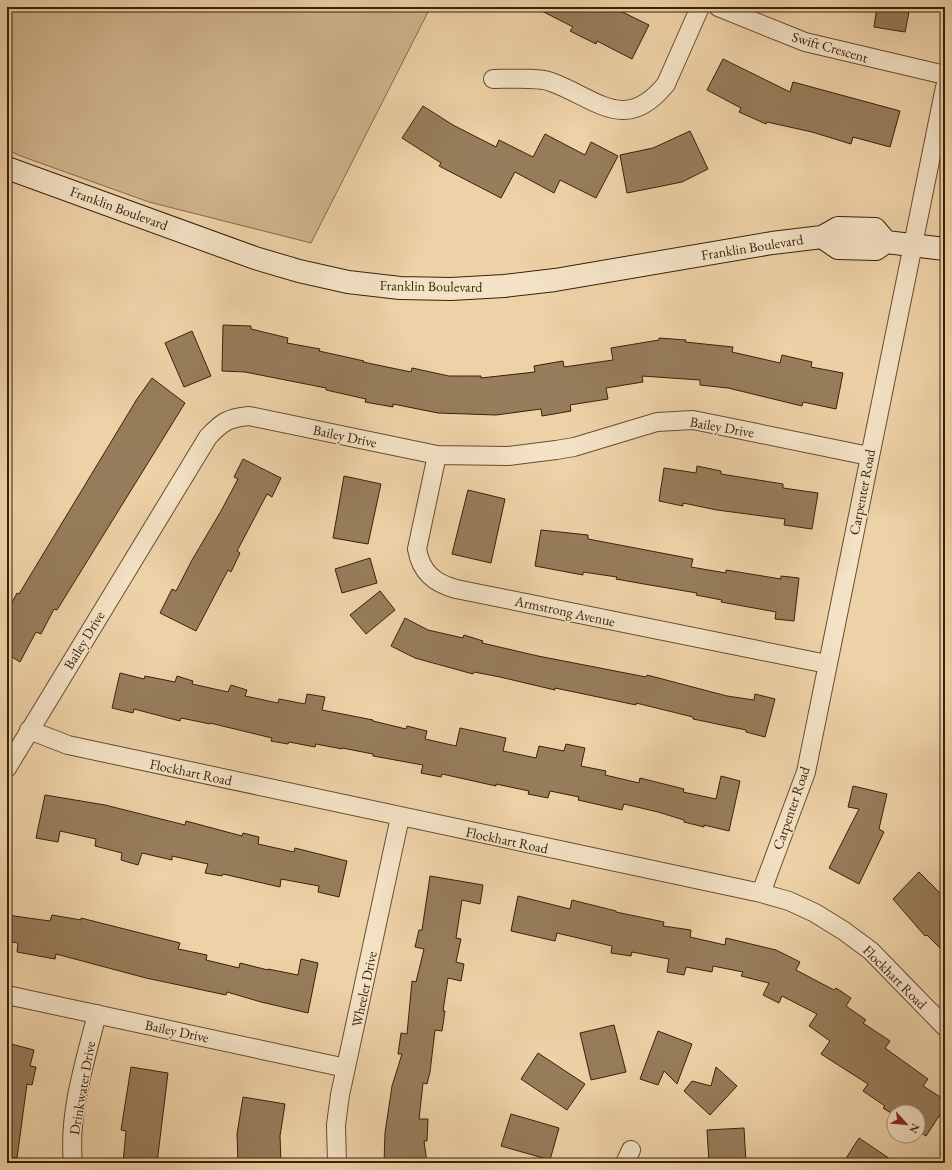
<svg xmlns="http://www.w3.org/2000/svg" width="952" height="1170" viewBox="0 0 952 1170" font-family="'EB Garamond',serif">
  <rect width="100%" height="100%" fill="#eed2a7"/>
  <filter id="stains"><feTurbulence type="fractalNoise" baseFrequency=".005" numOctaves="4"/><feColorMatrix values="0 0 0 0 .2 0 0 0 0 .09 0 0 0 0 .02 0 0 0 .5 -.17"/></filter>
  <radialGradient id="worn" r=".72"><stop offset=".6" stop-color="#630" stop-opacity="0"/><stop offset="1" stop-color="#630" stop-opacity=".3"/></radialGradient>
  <!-- green -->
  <path fill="#cfb48c" stroke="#846a4a" d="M7 7H427L428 12 311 243 149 202 18 155 7 149Z"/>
  <!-- building -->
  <path fill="#977d5b" stroke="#392109" d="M534 7H612L649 25 632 59 597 41 596 44 570 31 573 27Z
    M877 7H910L905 32 874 27Z
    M723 59 790 92 793 82 900 111 890 147 853 137 851 144 812 132 767 122 766 124 739 112 741 108 707 90Z
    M423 106 453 125 496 147 499 140 533 157 545 134 585 155 591 142 618 156 596 198 560 180 554 193 515 172 501 198 439 166 441 163 402 138Z
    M690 131 708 169 682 182 627 193 620 155 653 148Z
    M223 325 251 326V329L288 338 287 343 320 349 319 351 364 361 363 362 411 372 412 368 449 376H481V378L535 372 534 366 563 361 564 367 613 360 611 348 659 340V338L686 340 685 342 733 347 732 352 780 363 782 355 812 362 811 367 843 373 836 409 803 402 802 406 728 388 700 385V380L642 376 643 382 606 388 608 399 570 405 571 411 542 416 541 409 496 415 438 413 393 404V407L365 402 366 399 326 390V388L245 372 222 371Z
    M192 331 211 376 184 387 165 343Z
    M152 378 185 403 57 610 54 609 41 634 36 632 20 662 7 654V612L17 593 19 594 137 399Z
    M243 459 281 478 272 497 267 494 237 551 240 553 231 572 228 570 196 631 160 613 172 589 176 591 192 560 221 511 238 479 234 477Z
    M697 466 721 471V474L783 484V488L818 493 812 529 784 525 785 519 717 510 683 503V506L659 501 664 468 696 473Z
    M344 476 381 484 368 544 333 538Z
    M468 490 505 499 491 563 452 554Z
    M541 530 588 535V539L693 559 691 567 726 573V570L781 579V576L799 578 794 621 775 619 776 612 721 602 722 600 696 595 697 593 644 584 616 579 617 577 583 572V575L535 566Z
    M370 558 377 583 342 593 335 569Z
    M380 591 395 610 366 634 350 615Z
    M405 618 428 630 463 638 464 635 483 641 482 643 538 656 646 677 647 675 727 696 754 700 755 694 775 699 765 737 746 732V730L693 719V717L636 703V705L584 694 555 688V690L500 677 474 672 473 674 415 658 391 646Z
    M120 673 144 679 145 676 175 682 177 676 193 681 192 684 228 692 231 685 247 690 245 696 278 703 279 699 305 704 307 694 325 697 322 710 373 720V721L406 729 407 726 427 731 425 739 456 746 460 728 506 738 503 751 536 758 539 746 564 751 566 744 585 748 581 766 606 771 605 775 639 783 640 778 684 789 683 792 716 799 721 776 740 781 729 831 704 825V827L684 822V820L658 812 624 804 622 810 578 800 579 797 550 791 548 798 528 794 529 791 496 784V786L442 774 441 777 421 773 423 765 373 756V754L342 748V749L316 744 315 747 289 742 288 744 271 741 272 738 210 723V724L181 718 180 721 134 709 133 713 112 708Z
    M853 786 887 794 879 829 884 832 859 884 829 868 859 809 848 807Z
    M45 795 105 805 185 825 186 821 242 836 243 833 259 837 258 844 294 852 295 848 347 861 339 897 318 892 319 886 281 879 280 887 223 874 222 876 205 873 208 864 172 856V860L142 853 138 865 121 860 122 853 95 846 96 839 60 831 58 842 36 838Z
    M919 872 945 898V953L927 935 925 936 893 899Z
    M430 876 483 885 480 904 462 900 456 938 461 939 456 962 464 964 461 981 448 978 443 1011H445L442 1031 435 1030 430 1072 427 1084 423 1083 419 1119H428L427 1141H424L427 1163H384L385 1133 392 1086 402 1054H398L401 1033 407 1034 412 981 416 982 424 949 415 947 419 930H422Z
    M518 896 570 909 572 900 616 911V912L664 922 663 926 691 930 690 937 725 945 726 938 776 950 800 962 796 970 834 990 836 988 851 998 846 1006 866 1020 863 1023 890 1041 885 1048 928 1079 923 1086 945 1100V1107L926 1136 918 1131V1112H894V1115L883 1108 885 1106 863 1091 868 1084 821 1054 830 1041 809 1026 817 1014 782 996 779 1003 763 995 769 983 741 976 743 972 713 966 712 972 686 967 684 975 667 972 669 959 632 952 631 956 611 953 612 946 557 933 555 941 511 931Z
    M7 915 50 921 52 915 81 920V918L180 943 178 949 207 955 206 960 239 968 240 963 268 970V969L298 975 301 959 318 963 308 1013 261 1002 227 992 226 995 146 978 56 954 55 959 17 952 18 943 7 941Z
    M614 1025 626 1072 591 1080 580 1033Z
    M658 1031 692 1044 677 1084 664 1071 658 1085 640 1079Z
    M7 1043 34 1050 30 1066 36 1067 32 1085 27 1084 17 1158 7 1157Z
    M538 1053 585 1084 567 1110 521 1079Z
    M131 1067 168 1073 157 1163H123L126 1131 121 1130Z
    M716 1067 737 1086 710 1115 684 1091 692 1081 711 1086Z
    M243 1097 285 1104 280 1136 281 1163H238L237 1134Z
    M511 1114 559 1128 550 1160 501 1146Z
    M744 1128 746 1163H709L707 1130Z
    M859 1138 896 1163H843Z"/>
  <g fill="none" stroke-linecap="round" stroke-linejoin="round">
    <defs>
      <path id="minor" d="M718 7 805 42 945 75
        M493 79C507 79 540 77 551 82 596 98 625 135 666 84L700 7
        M437 455 417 549C421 572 434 583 456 589L827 664
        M29 730 68 745 761 893 789 901 815 913 844 931 871 951 945 1027
        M7 768 208 437C222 422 228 418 249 416L437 455 508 456 556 450 574 447 657 422 693 420 869 456
        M761 893 806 772 945 87
        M7 995 346 1068
        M73 1163C68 1113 85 1062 97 1014
        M337 1163 336 1125 340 1095 400 817
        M625 1163 631 1150"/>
      <path id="secondary" d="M7 168 255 258 299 271 348 282 400 288 451 289 504 286 555 280 772 243 822 237 838 228 875 229 886 242
        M822 237 838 248 876 249 886 242 945 249"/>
    </defs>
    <!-- minor casing -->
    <use href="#minor" stroke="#664d30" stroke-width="20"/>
    <!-- secondary casing -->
    <use href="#secondary" stroke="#392109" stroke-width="24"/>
    <!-- minor -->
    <use href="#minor" stroke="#f4e2c6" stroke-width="18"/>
    <!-- secondary -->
    <use href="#secondary" stroke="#f4e2c6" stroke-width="22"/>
  </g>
  <g text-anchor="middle" stroke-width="3" stroke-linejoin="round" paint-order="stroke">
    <!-- street labels -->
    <g font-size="14" fill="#392109" stroke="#f4e2c6">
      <text transform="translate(830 47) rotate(16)" y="5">Swift Crescent</text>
      <text transform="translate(119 208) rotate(20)" y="5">Franklin Boulevard</text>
      <text transform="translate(752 247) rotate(-9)" y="5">Franklin Boulevard</text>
      <text transform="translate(431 286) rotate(1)" y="5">Franklin Boulevard</text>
      <text transform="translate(722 427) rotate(10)" y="5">Bailey Drive</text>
      <text transform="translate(345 436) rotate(12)" y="5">Bailey Drive</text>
      <text transform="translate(862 492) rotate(-79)" y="5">Carpenter Road</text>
      <text transform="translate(565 611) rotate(12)" y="5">Armstrong Avenue</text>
      <text transform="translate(84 640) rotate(-59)" y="5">Bailey Drive</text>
      <text transform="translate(191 772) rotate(12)" y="5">Flockhart Road</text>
      <text transform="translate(791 808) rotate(-71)" y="5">Carpenter Road</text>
      <text transform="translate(507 840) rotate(12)" y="5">Flockhart Road</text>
      <text transform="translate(895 977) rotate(45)" y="5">Flockhart Road</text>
      <text transform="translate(364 989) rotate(-78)" y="5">Wheeler Drive</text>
      <text transform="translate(177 1031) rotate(12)" y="5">Bailey Drive</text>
      <text transform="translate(82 1088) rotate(-80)" y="5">Drinkwater Drive</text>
    </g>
  </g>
  <!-- margin -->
  <rect width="952" height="1170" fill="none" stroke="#eed2a7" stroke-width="24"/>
  <rect x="8" y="8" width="936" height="1154" fill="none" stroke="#392109" stroke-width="2"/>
  <rect x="12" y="12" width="928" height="1146" fill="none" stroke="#392109"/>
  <!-- north arrow -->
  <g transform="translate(906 1124) rotate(117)"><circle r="19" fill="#f4e2c6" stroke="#a9957a"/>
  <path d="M0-3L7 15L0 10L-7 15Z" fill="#8f2418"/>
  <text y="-6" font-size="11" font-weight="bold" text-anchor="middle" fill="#392109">N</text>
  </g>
  <rect width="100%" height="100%" filter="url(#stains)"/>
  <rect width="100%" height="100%" fill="url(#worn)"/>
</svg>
